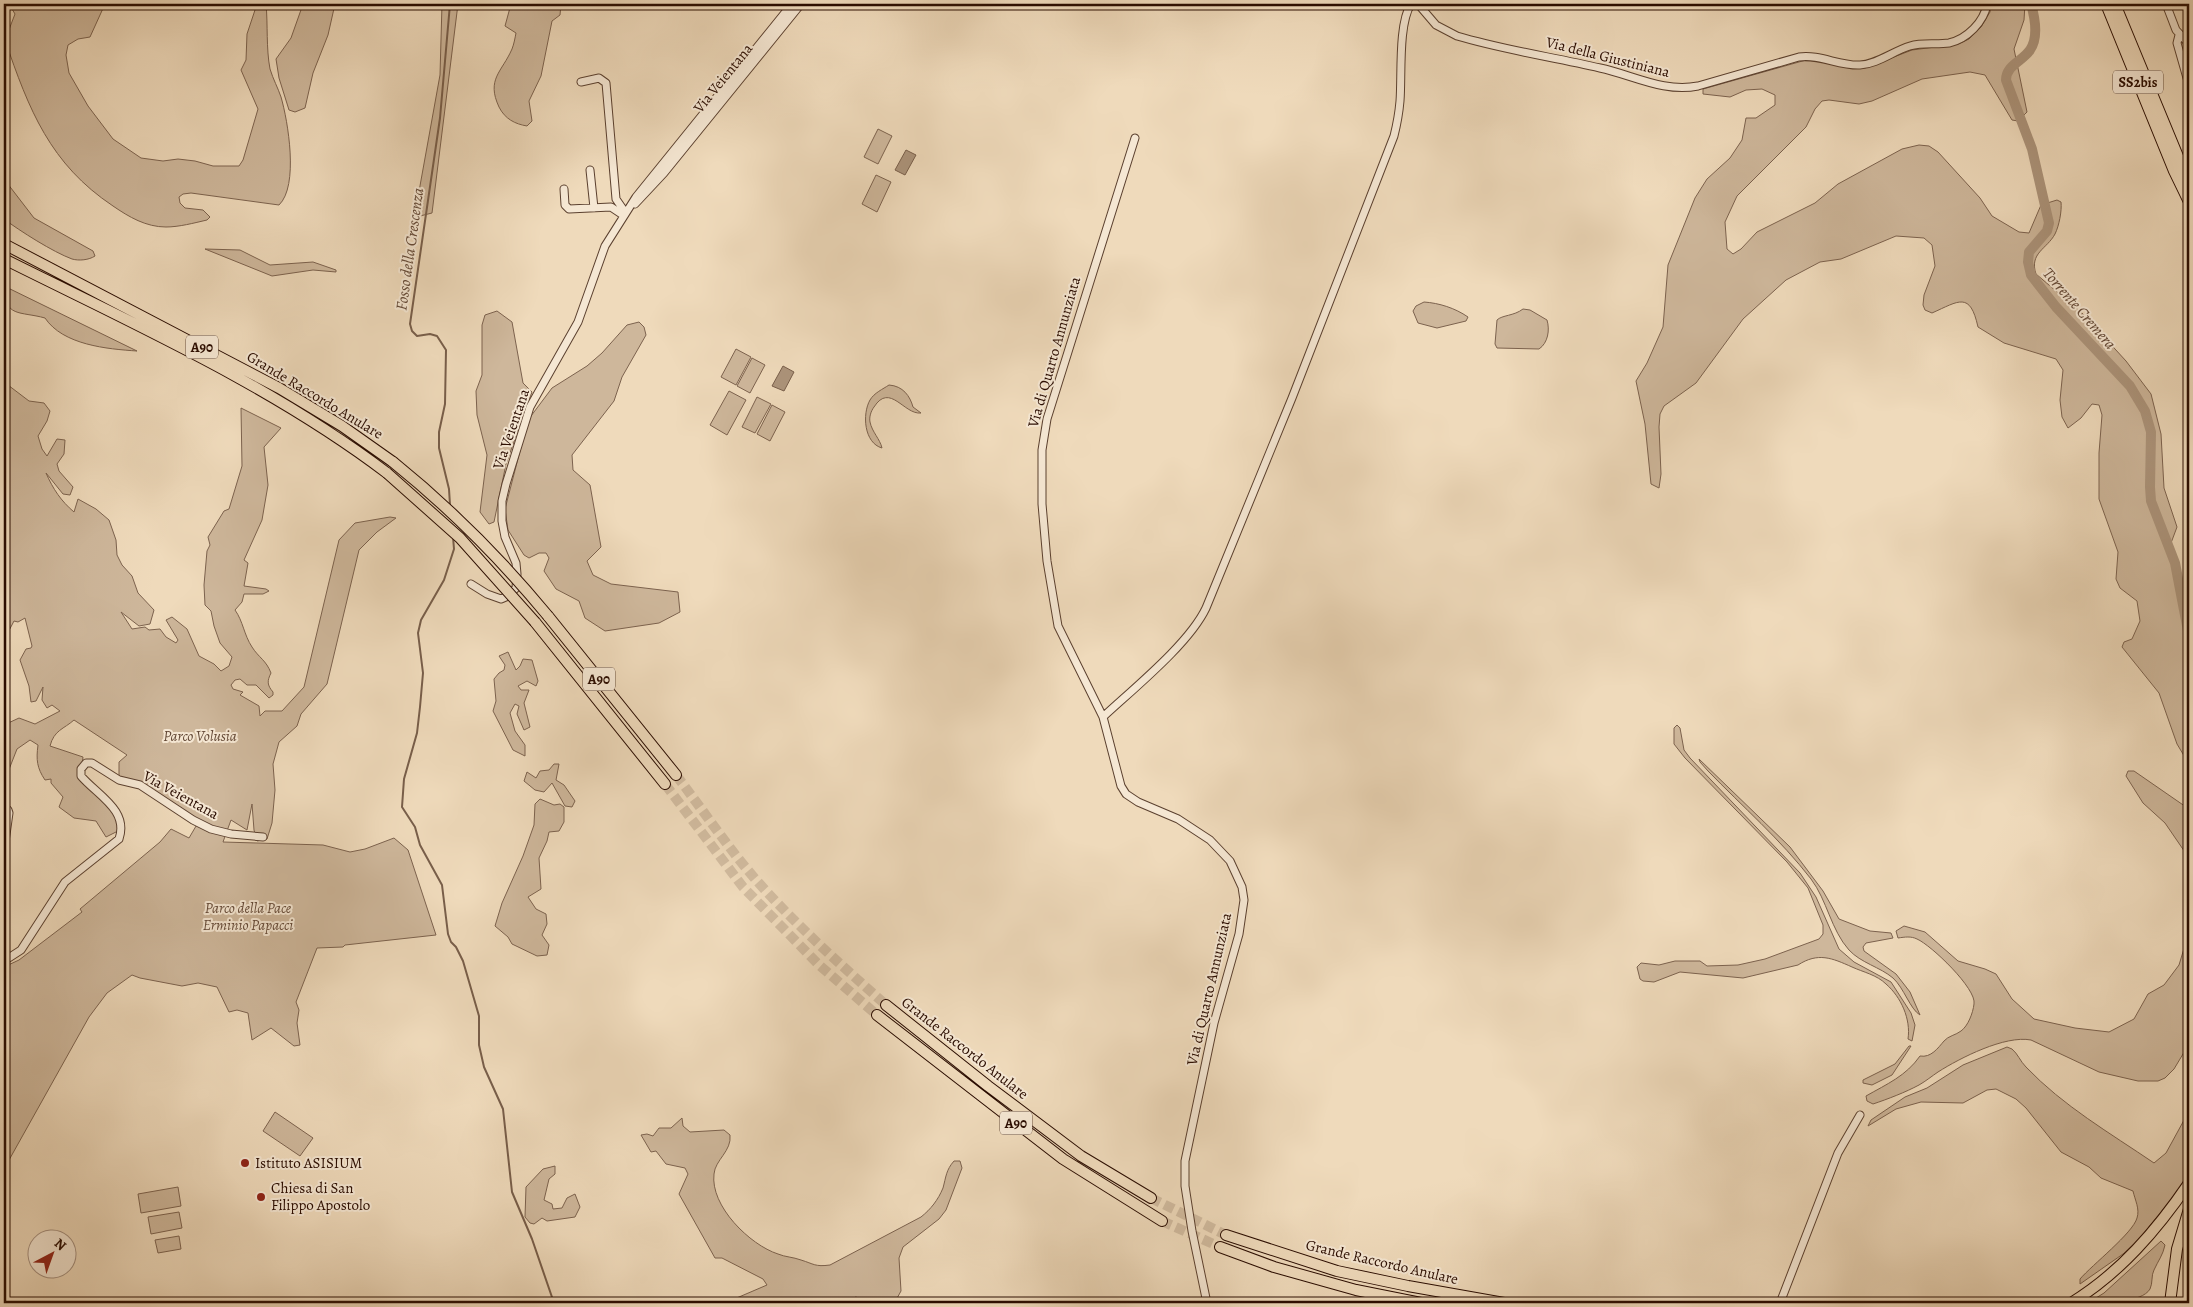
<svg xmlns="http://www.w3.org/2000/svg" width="2193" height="1307" viewBox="0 0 2193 1307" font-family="Alegreya,serif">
  <rect width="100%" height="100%" fill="#efdabb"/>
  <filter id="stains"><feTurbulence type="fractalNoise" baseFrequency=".004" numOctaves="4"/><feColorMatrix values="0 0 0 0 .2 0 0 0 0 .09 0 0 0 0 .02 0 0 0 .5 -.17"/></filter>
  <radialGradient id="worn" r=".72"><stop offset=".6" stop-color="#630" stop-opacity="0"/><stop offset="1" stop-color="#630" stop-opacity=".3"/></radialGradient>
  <!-- green -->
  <path fill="#ceb79b" stroke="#7c624e" d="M9 4H105L90 37 78 39 68 45 66 55 69 73 88 106 113 139 141 158 163 161 178 159 195 161 213 166H239L243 160 258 109 241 70 246 60 247 34 257 4H266C268 25 266 48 270 69 273 79 278 88 281 97 288 121 299 186 279 205L191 193 183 194 179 197 180 203 185 208 203 210 210 217 207 220C194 223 179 227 166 227 146 227 129 217 113 206 50 164 29 110 5 40L15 14Z
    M301 4H335L328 35 313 73 305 108 295 112 289 110 279 78 276 59 291 38 302 7Z
    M442 4H458L432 213 420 216 416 208 440 75Z
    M511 4H561L560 15 552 21 541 76 529 101 532 121 527 126C515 124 505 119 499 107 486 79 502 72 512 49 514 44 515 38 516 33L505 26Z
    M1991 4H2025L2024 20 2014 49 2027 112 2018 121 2012 120 1985 75 1970 72 1922 79 1872 101 1859 104 1829 100 1822 101 1815 109 1806 127 1737 196 1725 222 1727 249 1733 254 1741 249 1757 232 1815 203 1838 184 1902 149 1919 145 1929 146 1938 152 1980 198 1992 216 2019 232 2029 233 2041 205 2057 200 2061 202C2062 211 2059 226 2055 234 2047 249 2029 253 2036 274L2083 314 2126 361 2151 394 2161 434 2164 488 2177 527 2171 543 2182 592 2189 598V764L2177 744 2159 693 2122 647 2124 642 2132 639 2140 621 2137 601 2120 588 2116 579 2118 552 2099 499V453L2102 415 2099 405 2092 404 2081 418 2068 428 2062 417 2060 400 2063 370 2056 359 2004 343 1978 327C1970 291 1959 301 1932 313L1925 310 1923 305 1924 295 1935 266 1932 245 1924 238 1896 236 1841 259 1820 262 1786 280 1743 319 1696 383 1664 406 1660 414 1659 427 1661 474 1659 488 1651 484 1645 424 1636 381 1647 363 1663 327 1668 265 1695 198 1707 179 1730 158 1742 140 1746 118H1756L1775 105V95L1762 89 1746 90 1730 97 1703 94V89L1806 60H1826L1851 68H1865L1912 50 1958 44 1969 39 1981 27 1990 12Z
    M878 129 892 136 878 164 864 157Z
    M876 175 891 182 877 212 862 204Z
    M4 179 34 218 93 251 95 256C89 260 79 261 72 259 53 252 20 231 4 219Z
    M205 249 240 250 270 265 313 262 336 270V272L313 270 272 276Z
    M4 286 137 351C107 349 63 345 45 318 20 311 4 318 4 286Z
    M1424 302C1439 303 1455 308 1468 317L1466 321 1437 328 1418 323 1413 311 1416 306Z
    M1523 309 1530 310 1547 320C1550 330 1548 343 1539 349L1497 348 1495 344 1497 320C1502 315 1514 316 1523 309Z
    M497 311 512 322 523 383 532 392 506 464 494 522 489 524 480 512 487 455 477 415 476 391 482 375V325L485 315Z
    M639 322 644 327 646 335 622 377 614 401 572 455 573 470 590 485 601 547 587 561 593 575 611 584 678 592 680 612 659 623 605 631 585 618 579 601 556 589 544 571 549 558 546 553H539L529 558 524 555 508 530 505 509 528 420 552 388 587 366 602 353 627 325Z
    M736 349 751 357 736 385 721 377Z
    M752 358 765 365 750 393 737 386Z
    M4 382 29 401 44 403 50 411 47 421 38 436 42 449 47 456 57 439 65 440 64 454 57 464 59 471 73 487 70 495 63 494 46 473C53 489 61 501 74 512L78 499 96 509 109 520 116 540 117 555 122 565 132 576 138 593 154 610 150 624 139 626 121 612 132 629 145 627 149 630 160 629 166 637 176 643 178 640 166 620 172 617 187 629 199 656 214 664 221 671 229 666 232 657 220 643 214 626 211 611 205 605 204 585 207 551 210 545 208 537 224 511 229 509 242 466 241 408 281 428 264 447 268 485 262 520 244 560 248 563 244 586 266 589 269 591 263 594H244L242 602 235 610C243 621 244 635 252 647 259 658 266 660 271 673 267 681 267 685 273 692V695L269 698 256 685H247L240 679 235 680 231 685 233 689 243 692 240 695 259 706 260 716 265 711H282L304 687 339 540 355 523 390 517 396 518 377 532 359 550 327 684 301 714 297 726 279 742 273 764 275 790 272 823 267 839 257 841 254 830 252 804 247 830 231 820 223 842 323 845 350 852 365 849 394 838 408 850 436 935 345 945 343 947 317 948 296 1002 299 1010 297 1023 300 1045 294 1046 271 1028 252 1040 248 1013 237 1010 229 1012 217 987 198 983 182 986 140 978 132 975 107 993 89 1017 4 1169V967L19 960 82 912 80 909 160 842 171 829 189 838 199 821 174 807 149 787 132 786 119 778V762L127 755 74 720C64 729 54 730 50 746L83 757 81 774 113 809 122 829 106 837 96 821 74 818 59 807 63 797 51 783V779L45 780C37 768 36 760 38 745L30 740 17 749 8 772 4 774V725L19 718 35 724 60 711 52 705 47 708 42 700 43 687 36 701 31 702 29 686 20 660 26 649 31 648 32 646 25 618 18 622 14 621 4 640Z
    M889 385C903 386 910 396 913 407L921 413C904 415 890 382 874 407 871 411 869 417 870 422 872 432 880 439 882 448 864 443 862 414 870 400 874 393 883 389 889 385Z
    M729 391 746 400 727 435 710 425Z
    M757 397 771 404 755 433 742 427Z
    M772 405 785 412 770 441 757 434Z
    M508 652 516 670 520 666 523 659 532 660 538 681 536 686 527 681 518 686 521 690H529L524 703 530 727 524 730 517 714 519 706 515 704 510 713 515 731 525 745V756L513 750 493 711 496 701 494 679 499 673 504 670 505 665 499 656Z
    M1677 725 1680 728 1684 750 1690 758 1800 873 1816 897 1839 949 1854 962 1891 982 1911 1013 1915 1025 1912 1041 1908 1039C1911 1019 1901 997 1886 984 1877 975 1863 972 1852 967 1832 958 1818 952 1798 965L1743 978 1680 972 1654 982 1643 981 1640 979 1637 967 1641 963 1659 965 1675 961H1700L1707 966 1738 965 1765 959 1819 939 1823 934V925L1808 888 1787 862 1685 758 1674 744V728Z
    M1699 759 1790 847 1823 891 1839 919 1870 931 1891 933 1893 938 1866 943 1863 947 1864 951 1896 974 1910 992 1920 1015C1910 1009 1904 988 1893 978 1880 967 1861 963 1849 950 1831 930 1827 900 1811 879 1781 840 1742 806 1708 771L1700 762Z
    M554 764H559L556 780 564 785 575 801 572 807 565 806 552 783 544 792 535 790 524 781 527 772 536 778 540 771 549 770Z
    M2128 771H2134L2189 809V858L2165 823 2143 803 2126 776Z
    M540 799 554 805 560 804 564 807V822L559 831 549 832 547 841 539 858 541 889 528 897 536 909 546 914 547 924 542 935 549 945 547 955 537 956 512 944 508 937 495 926 502 903 523 856 534 825 535 804Z
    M1904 926 1925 932 1958 961 1985 969 1996 974 2012 999 2034 1019 2075 1028 2109 1032 2134 1019 2148 994 2164 985 2179 965 2189 932V1044L2174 1069 2165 1078 2158 1081H2138L2099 1072 2031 1040C2005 1035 1960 1058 1938 1072 1932 1076 1926 1081 1919 1085 1906 1092 1888 1099 1873 1104L1867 1101 1866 1096C1887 1084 1906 1076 1920 1056 1931 1058 1938 1048 1944 1041 1948 1036 1956 1035 1961 1031 1968 1026 1973 1013 1974 1004 1977 989 1931 945 1917 939 1911 936 1905 937 1898 938L1896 931Z
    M1909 1046H1911L1892 1075 1872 1085 1863 1083V1080L1895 1064Z
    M2007 1047 2012 1049C2018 1054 2020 1061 2026 1067 2063 1106 2110 1133 2154 1163L2166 1153 2189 1111V1174L2182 1186 2140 1238 2123 1254 2080 1284V1279C2092 1265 2133 1233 2137 1218 2140 1209 2135 1200 2133 1191L2101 1178 2089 1167 2061 1152 2026 1108 2016 1099 1996 1089 1987 1090 1963 1103 1921 1102 1896 1109 1868 1126 1871 1120 1905 1097 1927 1088 1963 1065Z
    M275 1112 313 1138 300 1156 263 1131Z
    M682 1118 683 1126 690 1132 724 1130 730 1135C732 1151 715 1160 714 1174 710 1206 750 1245 778 1254 785 1257 793 1257 801 1260 814 1264 815 1267 830 1265L921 1217C931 1209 938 1200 943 1188 946 1177 946 1170 954 1161H960L962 1168 946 1210 939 1219 903 1247 899 1258 901 1291 896 1300 890 1303H867L856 1297 841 1303H725L767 1285 763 1279 722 1258H715L679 1194 688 1174 685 1168 666 1164 656 1151 651 1152 641 1135 647 1134 653 1136 659 1128H671Z
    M555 1166V1174L549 1179 544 1200 552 1204 553 1209 562 1208 567 1198 575 1194 580 1207 575 1217 547 1221 542 1218 534 1224 530 1223 525 1217 526 1187 543 1169Z
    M178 1187 181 1206 141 1213 138 1194Z
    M179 1212 182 1228 151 1234 148 1217Z
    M179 1236 181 1249 158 1253 155 1240Z
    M2161 1241 2165 1245C2163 1255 2158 1261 2154 1270 2151 1275 2153 1283 2150 1289 2142 1303 2103 1303 2088 1303L2104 1293Z"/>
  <!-- water -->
  <path fill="#ac947b" stroke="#785e4a" d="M906 150 916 155 905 175 895 170Z
    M783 366 794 372 784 391 772 386Z"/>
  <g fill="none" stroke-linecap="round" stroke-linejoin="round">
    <!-- stream -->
    <path stroke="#785e4a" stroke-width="2" d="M450 505 449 489 439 448V432L445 404 446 350 437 336 430 334 417 336 412 331 410 324 440 118 450 4
      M453 537 454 549 444 580 421 620 418 633 423 673 420 707 417 733 404 779 402 807 415 827 420 845 442 885 448 934 451 942 456 947 463 961 479 1016V1045L484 1067 503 1109 512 1192 532 1239 554 1303"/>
    <!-- river -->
    <path stroke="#ac947b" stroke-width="10" d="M2031 4C2035 18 2039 37 2030 50 2023 61 2006 65 2006 80L2032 149 2049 223 2047 231 2029 252 2028 262 2031 275 2056 307 2130 386 2145 411 2151 432 2150 487 2151 501 2175 563 2189 636"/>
    <!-- highway-tunnel -->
    <path stroke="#d1bb9f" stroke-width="10" stroke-dasharray="10 5" stroke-linecap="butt" d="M676 775C703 810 728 848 757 881 797 926 841 965 886 1005
      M665 784 743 887 818 964 877 1015
      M1151 1198 1226 1235
      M1162 1221 1220 1247"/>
    <defs>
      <path id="minor" d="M1418 4 1436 25 1457 36C1504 50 1553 57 1600 68 1633 75 1664 93 1698 86L1799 57C1820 54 1839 66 1860 65 1878 64 1893 51 1910 46 1923 42 1936 45 1949 43 1967 39 1984 22 1987 4
        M2166 4 2176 30 2189 44
        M2179 35 2177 43 2189 85
        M581 82 599 78 606 83 616 199 625 212
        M1135 138 1047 419 1042 450V504L1047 561 1058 626 1103 717 1121 786 1126 794 1138 802 1178 819 1210 840 1230 861 1242 887 1244 900 1239 934 1214 1023 1185 1161V1186L1192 1231 1207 1303
        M590 170 594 208
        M564 189 565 205 569 209 611 207 623 215
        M635 204 664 173 801 4
        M471 584 487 594 501 599 508 596 516 588 517 574 516 563 505 537 502 521V501L506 484 530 407 578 322 605 246 636 197 792 4
        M1103 717C1133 689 1189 644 1206 608L1292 398 1394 136C1397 124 1399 113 1400 101 1402 76 1398 24 1411 4
        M4 808 8 810 9 813 4 849
        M4 961 21 950 65 882 119 839C129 810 97 795 81 776V769L86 763H92L119 780 140 785 193 820 211 829 231 834 263 837
        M1780 1303 1838 1153 1860 1115"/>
      <path id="highway" d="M2106 4 2174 171 2189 202
        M2115 4 2189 183
        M4 244 279 388 342 426 393 462
        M4 259C134 324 271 385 387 473
        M548 616 676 775
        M535 622 665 784
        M886 1005 988 1086 1081 1156 1151 1198
        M877 1015 1063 1159 1162 1221
        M1226 1235 1337 1271 1408 1286 1504 1303
        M1220 1247 1274 1267 1356 1290 1421 1303
        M2071 1303C2120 1273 2157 1230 2189 1183
        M2170 1303 2177 1249 2189 1209
        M2186 1303 2189 1300"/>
    </defs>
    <!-- minor casing -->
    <use href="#minor" stroke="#5b402f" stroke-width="9"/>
    <!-- highway casing -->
    <use href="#highway" stroke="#2a0c00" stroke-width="12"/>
    <!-- minor -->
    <use href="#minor" stroke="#f5e7d3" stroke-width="7"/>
    <!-- highway -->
    <use href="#highway" stroke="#efdabb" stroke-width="10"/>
    <defs>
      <path id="highway-bridge" d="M393 462C450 508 501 559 548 616
        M387 473 460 538 535 622"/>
    </defs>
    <!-- highway-bridge casing -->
    <use href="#highway-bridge" stroke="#2a0c00" stroke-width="12" stroke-linecap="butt"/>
    <!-- highway-bridge -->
    <use href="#highway-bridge" stroke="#efdabb" stroke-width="10"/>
  </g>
  <!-- markers -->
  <g fill="#8f2418" stroke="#f5e7d3" stroke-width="2">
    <circle cx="245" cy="1163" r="5"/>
    <circle cx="261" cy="1197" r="5"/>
  </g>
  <g text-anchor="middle" stroke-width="4" stroke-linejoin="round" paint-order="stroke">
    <!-- shield labels -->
    <g fill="#f5e7d3" stroke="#674e3f" stroke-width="1">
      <rect x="2113" y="70.5" width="50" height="23" rx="4"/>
      <rect x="186" y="335.5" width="32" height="23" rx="4"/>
      <rect x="583" y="667.5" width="32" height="23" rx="4"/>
      <rect x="1000" y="1111.5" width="32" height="23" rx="4"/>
    </g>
    <g font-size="14" font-weight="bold" fill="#2a0c00">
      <text x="2138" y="87">SS2bis</text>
      <text x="202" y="352">A90</text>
      <text x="599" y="684">A90</text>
      <text x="1016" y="1128">A90</text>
    </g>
    <!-- street labels -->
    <g font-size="15" fill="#2a0c00" stroke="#f5e7d3">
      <text transform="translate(1608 57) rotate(14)" y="5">Via della Giustiniana</text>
      <text transform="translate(723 78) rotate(-51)" y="5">Via Veientana</text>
      <text transform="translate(1054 352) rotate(-74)" y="5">Via di Quarto Annunziata</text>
      <text transform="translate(315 395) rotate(31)" y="5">Grande Raccordo Anulare</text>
      <text transform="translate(511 429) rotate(-71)" y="5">Via Veientana</text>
      <text transform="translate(181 795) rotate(29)" y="5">Via Veientana</text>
      <text transform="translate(1209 989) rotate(-77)" y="5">Via di Quarto Annunziata</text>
      <text transform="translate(965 1048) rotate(38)" y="5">Grande Raccordo Anulare</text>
      <text transform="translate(1382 1262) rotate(13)" y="5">Grande Raccordo Anulare</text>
    </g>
    <!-- park labels -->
    <g font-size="15" font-style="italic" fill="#634836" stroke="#f5e7d3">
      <text x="200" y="741">Parco Volusia</text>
      <text x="248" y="913">Parco della Pace<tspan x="248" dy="17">Erminio Papacci</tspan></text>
    </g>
    <!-- poi labels -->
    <g font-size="15" fill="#2a0c00" stroke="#f5e7d3" text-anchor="start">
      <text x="255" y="1168">Istituto ASISIUM</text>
      <text x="271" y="1193">Chiesa di San<tspan x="271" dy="17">Filippo Apostolo</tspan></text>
    </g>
    <!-- water labels -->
    <g font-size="16" font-style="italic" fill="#644937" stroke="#f5e7d3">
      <text transform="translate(409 249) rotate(-82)" y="6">Fosso della Crescenza</text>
      <text transform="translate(2080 308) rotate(49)" y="6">Torrente Cremera</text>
    </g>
  </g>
  <!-- margin -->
  <rect width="2193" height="1307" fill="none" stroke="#efdabb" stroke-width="20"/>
  <rect x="5" y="5" width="2183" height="1297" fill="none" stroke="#2a0c00" stroke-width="2.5"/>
  <rect x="10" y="10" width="2173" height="1287" fill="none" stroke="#2a0c00"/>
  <!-- north arrow -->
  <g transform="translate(52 1254) rotate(41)"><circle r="24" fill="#f5e7d3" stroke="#a48f7f"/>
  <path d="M0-4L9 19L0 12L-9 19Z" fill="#8f2418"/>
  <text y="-8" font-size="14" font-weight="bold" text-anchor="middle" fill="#2a0c00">N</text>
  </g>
  <rect width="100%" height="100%" filter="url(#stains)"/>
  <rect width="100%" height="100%" fill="url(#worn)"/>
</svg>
